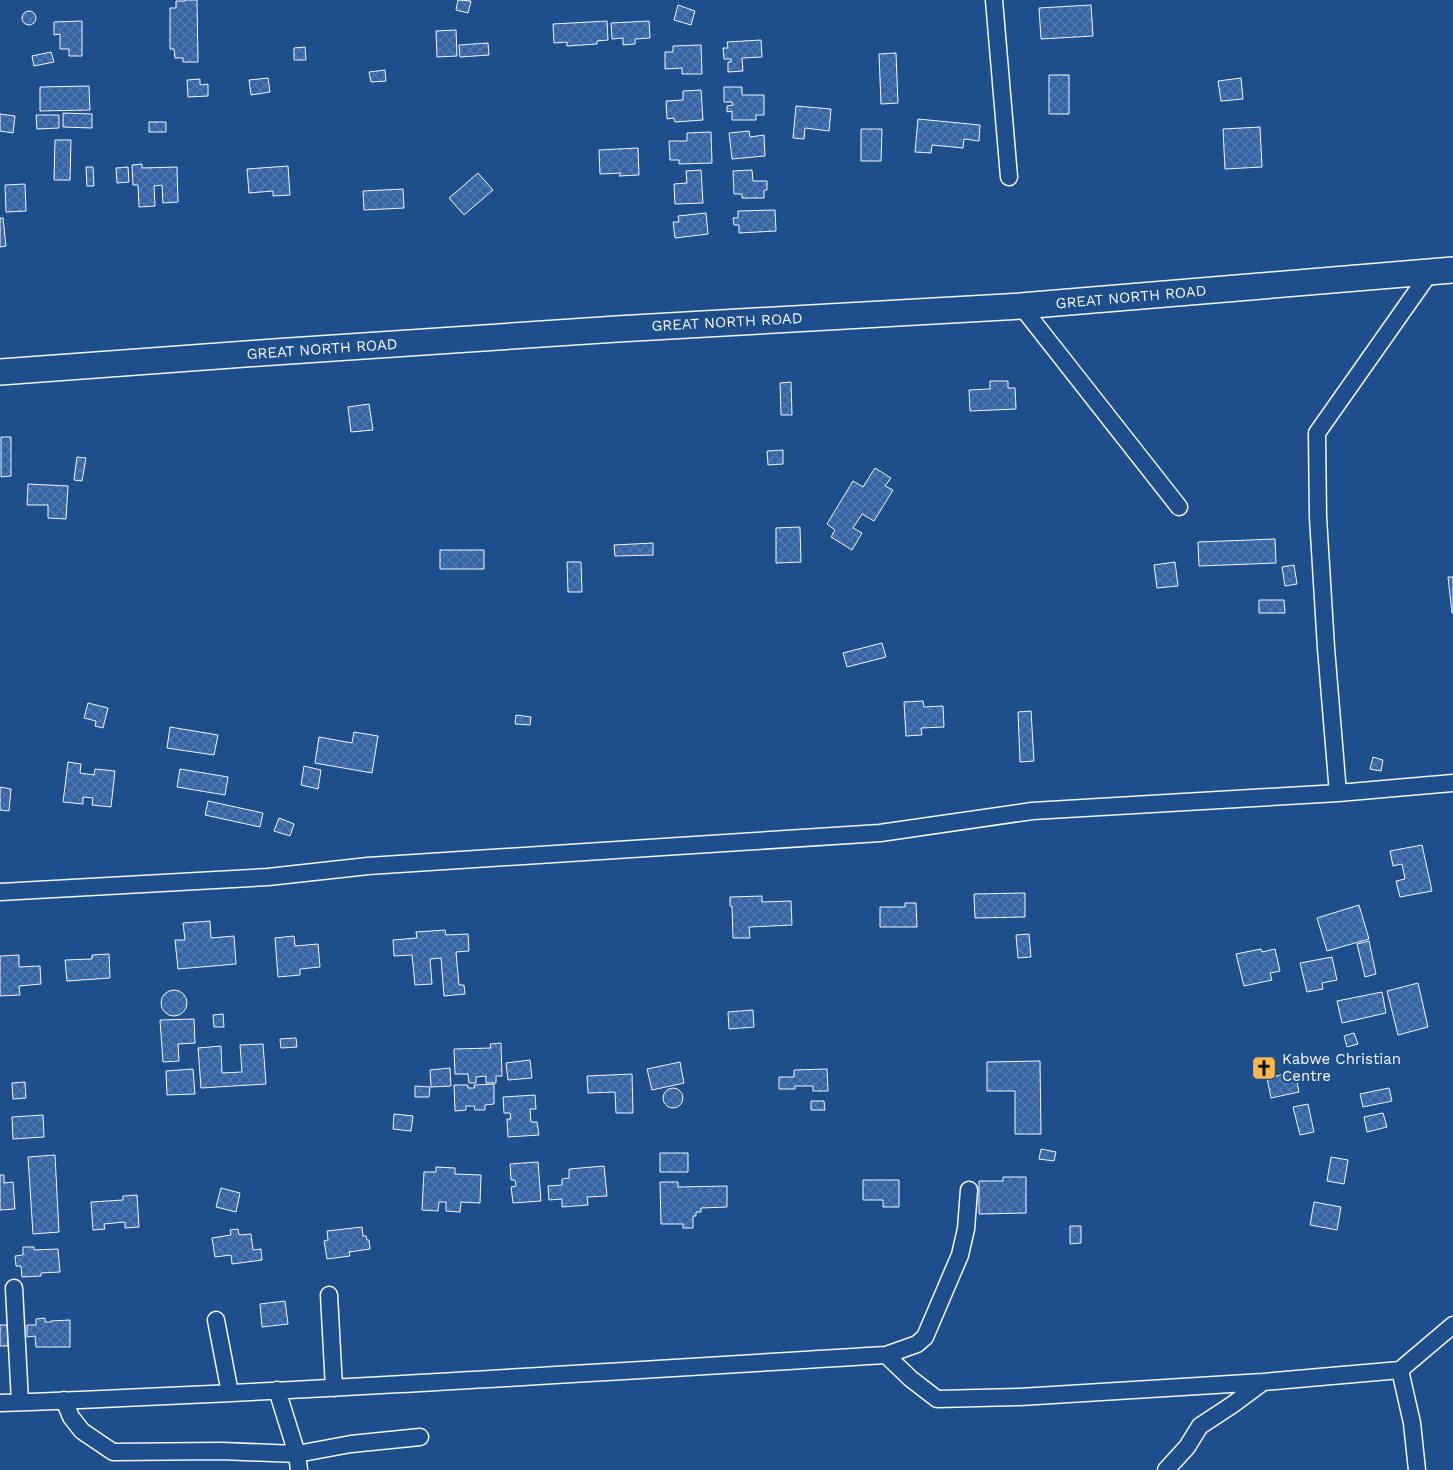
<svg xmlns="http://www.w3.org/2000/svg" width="1453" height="1470" viewBox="0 0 1453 1470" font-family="'Work Sans',sans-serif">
  <defs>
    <pattern id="building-cross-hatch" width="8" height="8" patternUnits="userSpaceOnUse" patternTransform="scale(1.25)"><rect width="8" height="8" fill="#3563a3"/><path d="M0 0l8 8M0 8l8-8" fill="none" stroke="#537ab1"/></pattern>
  </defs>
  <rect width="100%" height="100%" fill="#1f4e8c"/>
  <!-- building -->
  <path fill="url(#building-cross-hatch)" stroke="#f2f6ff" d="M185 0H197L198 62H183V58H175L174 49H170V8H176V1H185Z
    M458 0 471 1 468 13 456 10Z
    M678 5 695 11 691 25 674 20Z
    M1091 5 1093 36 1041 39 1039 8Z
    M22 18a7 7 0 1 1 14 0a7 7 0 1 1-14 0Z
    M82 21V56H69V49H60V34L54 35V22Z
    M607 21 608 40 597 41V44L567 46V42L554 43 553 24Z
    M649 21 650 38 635 39V44L623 45V38L612 39 611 23Z
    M456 30 457 56 437 57 436 31Z
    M761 40 762 57 742 58 743 71 728 72V62H731V59H724L723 48H728L727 42Z
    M488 43 489 55 460 57 459 45Z
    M701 45 702 74H682V68L665 69V52H673V46Z
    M305 47 306 60H294V48Z
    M51 52 54 62 34 66 32 56Z
    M896 53 898 103 881 104 879 54Z
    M385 70 386 81 371 82 369 72Z
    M1049 75H1069V114H1049Z
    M268 78 270 92 251 95 249 80Z
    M1241 78 1243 99 1221 101 1218 81Z
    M200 79V85L208 84V96L188 97 187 80Z
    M89 86 90 110 40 111V87Z
    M724 87H742V95H764V115H756V120H732V111L727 112V106L733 105 732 102H724Z
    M701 90 703 120 675 122 674 118 667 119 666 101 683 100V91Z
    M796 106 831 109 829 131 805 128 804 139 793 138Z
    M63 113 92 114V128L63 127Z
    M0 114 15 116 13 133 0 131Z
    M36 115H59V128L37 129Z
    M918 119 980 125 979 141 964 139 963 148 932 145 931 153 915 152Z
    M149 122H166V132H149Z
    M1260 127 1262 167 1225 169 1223 129Z
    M861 129H882L881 161H861Z
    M749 131 750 137 764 135 765 156 732 159 729 133Z
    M711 132 712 163 679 164V160H670L669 141H687V133Z
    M55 140H71L70 180H54Z
    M638 148 639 175 619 176 621 173 600 174 599 150Z
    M142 164V168L177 167 178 202 163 203 162 185 154 186 155 206 139 207 138 185H133L132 165Z
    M288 166 290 195 273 196V191L249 193 247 169Z
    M86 167H93L94 186H87Z
    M128 167 129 182 117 183 116 168Z
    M701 170 703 203 675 204 674 184 687 183 686 171Z
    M752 170 753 181H767V190H764V198H742V194H734L733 171Z
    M478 173 493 190 464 215 449 198Z
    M25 184 26 211 6 212 5 185Z
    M403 189 404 208 364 210 363 191Z
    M775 210 776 231 739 233V225H734L733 218H738V211Z
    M706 213 708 234 675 238 673 222H679L678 216Z
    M0 218H3L6 246 0 247Z
    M990 381H1008V388H1015L1016 409 970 411 969 390 990 389Z
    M791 382 792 415H781L780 383Z
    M369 404 373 430 351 432 348 407Z
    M1 437H11V476L1 477Z
    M783 450V464L768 465 767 451Z
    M77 457 86 458 82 481 74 480Z
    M875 468 891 478 885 486 893 490 874 521 862 514 853 528 862 533 852 550 831 537 835 530 827 524 853 481 863 487Z
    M28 484 68 486 66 519 48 518V505H27Z
    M800 527 801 562 776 563V528Z
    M1275 539 1276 563 1199 566 1198 542Z
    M653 543V555L615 556 614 545Z
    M440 550H484V569H440Z
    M567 562H581L582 592H568Z
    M1175 562 1178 586 1157 588 1154 565Z
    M1294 565 1297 584 1285 586 1282 567Z
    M1448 577H1453V613H1452Z
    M1259 600H1284L1285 613H1259Z
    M882 643 886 657 847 667 843 653Z
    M923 701 924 707 943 706 944 727 921 728 922 735 906 736 904 702Z
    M88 703 108 708 103 728 95 726 96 721 84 718Z
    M1031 711 1034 761 1020 762 1018 712Z
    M516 715 531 717 530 725 515 724Z
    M170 727 218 735 214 755 167 748Z
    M354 732 378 736 372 773 315 763 319 737 352 743Z
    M1373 757 1383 760 1381 771 1370 769Z
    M68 762 81 764 80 773 94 775 95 769 115 771 111 807 92 805 93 798 83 797V804L63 802Z
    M304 766 321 770 318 789 301 785Z
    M180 769 228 777 225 795 177 787Z
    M0 787 11 789 9 811 0 810Z
    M208 801 263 813 260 827 205 815Z
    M279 818 294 824 290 836 274 831Z
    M1422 845 1432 891 1400 897 1396 881 1405 879 1402 864 1393 866 1390 851Z
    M1025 893V917L975 918 974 894Z
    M762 896V902L791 901 792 925 749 927 750 938H733L732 906H730V897Z
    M905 903H916L917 927H880V907H905Z
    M1359 905 1369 939 1327 951 1317 918Z
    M210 921 211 938 234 936 236 964 178 969 175 940H185L183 923Z
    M445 930 446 935 468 934 469 951 456 952 459 985H464L465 994 444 996 441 958 430 959 432 984 415 985 412 955 394 956 393 940 417 938 416 932Z
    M1029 934 1031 957 1018 958 1016 935Z
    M294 936 295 946 318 944 320 967 300 969V975L278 977 275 938Z
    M1369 941 1376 974 1365 977 1357 944Z
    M1261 949 1262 952 1275 949 1280 971 1270 973 1272 980 1244 986 1236 954Z
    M109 954 110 978 67 981 65 960 92 959V955Z
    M19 955V967L40 966 41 984 19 986 20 995 0 996V956Z
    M1332 957 1337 980 1322 983 1323 989 1307 992 1300 963Z
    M1418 983 1428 1027 1398 1035 1387 991Z
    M161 1003a13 13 0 1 1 26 0a13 13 0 1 1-26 0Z
    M1382 992 1386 1013 1342 1023 1337 1001Z
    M753 1010 754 1027 729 1029 728 1012Z
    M223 1014 224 1027H214L213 1015Z
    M194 1019 195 1043 178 1044 179 1061 163 1062 160 1020Z
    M1354 1033 1358 1044 1347 1047 1344 1036Z
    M296 1038 297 1047 281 1048 280 1039Z
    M501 1043 502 1076H496V1083H486V1076L476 1077V1083H469L468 1074H455L454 1049 491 1048 490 1044Z
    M263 1044 266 1084 201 1088 198 1048 221 1046 222 1073 242 1072 240 1045Z
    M530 1060 532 1078 508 1080 506 1063Z
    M1040 1061 1041 1134H1015V1091H987V1062Z
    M680 1062 684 1083 652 1090 647 1069Z
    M450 1068 451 1086 431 1087 430 1070Z
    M193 1069 195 1094 167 1095 166 1071Z
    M827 1069 828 1091H813V1086H795V1089H779V1077H794V1070Z
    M1295 1072 1299 1092 1271 1098 1267 1078Z
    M632 1074 633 1113H616L615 1092 588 1093 587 1076Z
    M25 1082 26 1098 13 1099 12 1083Z
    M494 1084V1104L485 1105V1110H475L474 1106H466V1110L455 1111 454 1085H468V1088H475L474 1085Z
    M415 1086 430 1087 429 1097H415Z
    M1389 1088 1392 1101 1363 1107 1360 1094Z
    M663 1098a10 10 0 1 1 20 0a10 10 0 1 1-20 0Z
    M535 1095 536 1109H530L531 1122H537L539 1135 508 1137 507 1119H511L510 1113H504L503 1097Z
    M811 1101H824L825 1110H811Z
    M1308 1104 1314 1132 1300 1135 1293 1107Z
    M1383 1113 1387 1127 1367 1132 1364 1117Z
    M394 1114 413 1116 411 1131 393 1129Z
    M43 1115 44 1137 13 1139 12 1117Z
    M1041 1149 1056 1152 1054 1161 1039 1159Z
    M660 1153H688V1172H660Z
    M55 1155 59 1232 33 1234 28 1157Z
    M1331 1157 1348 1160 1344 1184 1327 1181Z
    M538 1162 541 1201 513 1203 511 1187 516 1186 515 1180H511L510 1164Z
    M604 1166 607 1196 587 1197 588 1205 562 1207V1199L549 1200 548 1186 562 1185V1179L569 1178V1169Z
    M436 1167 455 1168V1174L481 1175 480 1203 461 1202 460 1212 446 1211V1202H439L438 1211 422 1210 424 1172H436Z
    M0 1175H4V1183L13 1182 15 1209 0 1210Z
    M1003 1177H1026V1213L979 1214V1181H1003Z
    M863 1180H899V1207H883V1200H863Z
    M660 1182H678V1187L727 1186V1207L701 1208V1212H696V1216H693V1228H683V1224H661Z
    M221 1188 240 1193 236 1212 216 1207Z
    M137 1195 139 1227 125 1228V1222L104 1224 105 1229 93 1230 91 1202 123 1200V1196Z
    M1314 1202 1341 1207 1337 1230 1310 1225Z
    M1070 1226H1081V1243L1070 1244Z
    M362 1227 363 1236H366L367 1240H369L370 1249 349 1252 350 1256 327 1259 324 1241 328 1240 327 1231Z
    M238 1229 239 1235 251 1234 253 1250 261 1249 262 1260 232 1264 231 1255 215 1257 212 1238 231 1235 230 1230Z
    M23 1247H34V1250L58 1249 60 1272 41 1273V1276L22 1277 21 1266H16L15 1256 23 1255Z
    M285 1301 288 1324 262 1327 260 1304Z
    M45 1318V1322H51V1321L70 1320V1347H36L35 1336 27 1337V1325H36V1319Z
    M0 1325H7L8 1346H0Z"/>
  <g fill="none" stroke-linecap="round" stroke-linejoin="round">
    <defs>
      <path id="minor" d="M994 0 1009 177
        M1021 306 1179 507
        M1338 793 1326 648 1318 517 1317 433 1431 271
        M0 892 268 877 368 866 880 833 1032 811 1338 793 1453 783
        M14 1288 20 1402
        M329 1295 334 1388
        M216 1320 230 1393
        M886 1355 911 1379 937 1399 1020 1397 1263 1382 1400 1370 1453 1325
        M1400 1370 1412 1423 1417 1470
        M277 1390 297 1454 299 1470
        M64 1400 71 1417 82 1431 113 1452 221 1451 297 1454 351 1444 420 1437
        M0 1403C296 1392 591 1373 886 1355L917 1344 925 1337 960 1255 966 1229 969 1190
        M1166 1470 1187 1447 1200 1426 1232 1405 1263 1382"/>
      <path id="highway" d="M0 372 274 352 617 329 1021 306 1453 270"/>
    </defs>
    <!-- minor casing -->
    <use href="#minor" stroke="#f2f6ff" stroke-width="19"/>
    <!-- highway casing -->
    <use href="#highway" stroke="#f2f6ff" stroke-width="28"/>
    <!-- minor -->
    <use href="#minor" stroke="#1f4e8c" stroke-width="16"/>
    <!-- highway -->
    <use href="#highway" stroke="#1f4e8c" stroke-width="25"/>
  </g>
  <!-- icons -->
  <defs>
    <symbol id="church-square" viewBox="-11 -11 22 22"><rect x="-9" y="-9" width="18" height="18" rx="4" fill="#ffb74d" stroke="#1f4e8c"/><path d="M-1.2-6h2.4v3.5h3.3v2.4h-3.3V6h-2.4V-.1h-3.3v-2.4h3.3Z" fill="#111"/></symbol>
  </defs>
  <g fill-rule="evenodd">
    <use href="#church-square" x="1250" y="1054" width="28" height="28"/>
  </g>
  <g text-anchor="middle" stroke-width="4" stroke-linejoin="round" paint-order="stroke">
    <!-- street labels -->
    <g font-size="15" fill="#f2f6ff" stroke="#1f4e8c">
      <text transform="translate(1131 297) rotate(-5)" y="5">GREAT NORTH ROAD</text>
      <text transform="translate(727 322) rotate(-3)" y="5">GREAT NORTH ROAD</text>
      <text transform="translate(322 349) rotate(-4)" y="5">GREAT NORTH ROAD</text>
    </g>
    <!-- poi labels -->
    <g font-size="15" fill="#f2f6ff" stroke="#1f4e8c" text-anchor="start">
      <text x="1282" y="1064">Kabwe Christian<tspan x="1282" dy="17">Centre</tspan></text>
    </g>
  </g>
</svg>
